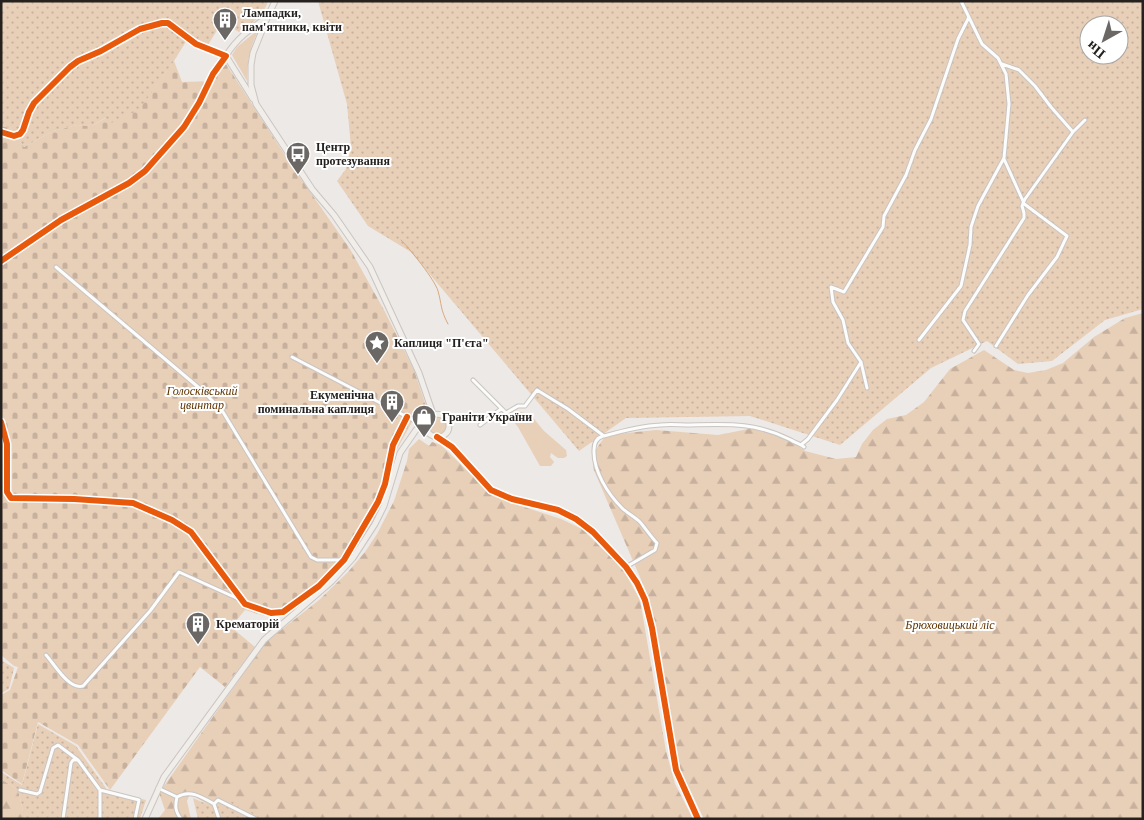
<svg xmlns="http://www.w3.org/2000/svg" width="1144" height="820" viewBox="0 0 1144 820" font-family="'Times New Roman',serif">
  <defs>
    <pattern id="forest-firs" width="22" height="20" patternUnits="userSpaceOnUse" patternTransform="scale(1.25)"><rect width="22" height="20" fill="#e8cfb8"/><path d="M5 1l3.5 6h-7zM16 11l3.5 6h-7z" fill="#c7b19e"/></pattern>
    <pattern id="cemetery-stones" width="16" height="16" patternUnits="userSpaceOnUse" patternTransform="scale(1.25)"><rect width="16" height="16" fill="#e8cfb8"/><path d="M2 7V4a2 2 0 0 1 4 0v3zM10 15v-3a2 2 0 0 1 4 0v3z" fill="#c7b19e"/></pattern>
    <pattern id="garden-dots" width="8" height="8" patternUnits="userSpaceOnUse" patternTransform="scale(1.25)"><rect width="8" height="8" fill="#e8cfb8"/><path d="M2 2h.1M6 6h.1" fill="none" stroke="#c7b19e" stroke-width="1.8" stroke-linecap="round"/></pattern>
  </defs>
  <rect width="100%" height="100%" fill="#ede9e6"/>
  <!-- green -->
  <path fill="#e8cfb8" d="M259 29C250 47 247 61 247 81L232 55 237 47Z
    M521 412 530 414 544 431 566 450 567 456 564 458H558L551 453 550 457 554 462 551 466H540L518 427 512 420 514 414Z
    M436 414 449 421 445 435H431L427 420Z"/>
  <!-- forest -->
  <path fill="url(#forest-firs)" d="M1143 313V819H704L680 769 649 598 593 468 594 452 604 438 617 434 656 430 718 435 754 428 766 430 793 442 805 451 836 459 856 457 862 444 873 430 887 419 906 415 924 402 950 369 984 350 1014 370 1028 373 1046 370 1063 363 1094 337 1125 318Z
    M419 439 429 446 432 442 441 445 489 492 509 502 561 519 582 529 623 569 640 600 666 751 675 784 693 819H223L220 812 192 795 189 796 187 801 191 819H158L165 810 159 793 266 642 319 600 348 572 365 552 377 534 394 501 407 461 409 449Z
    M1 779 18 790 25 819H1Z"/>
  <!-- cemetery -->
  <path fill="url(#cemetery-stones)" d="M174 61 182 82 213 81 226 64 292 166 350 249 384 310 414 370 427 409 419 417 417 416 413 420 395 453 382 506 367 533 350 558 294 610C275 622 265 616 245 610L231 627 255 647 225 687 200 667 110 790 78 745 38 722 22 784 1 770V695L10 690 18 667 14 666 1 655V126L10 128 24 147 53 131 77 125 92 126 152 91Z"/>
  <!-- garden -->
  <path fill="url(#garden-dots)" fill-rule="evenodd" d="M1 1H268C264 16 251 24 239 32L222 22 208 45 190 35 174 61 139 110 111 123 105 118 92 126 77 125 53 131 24 147 10 128 1 126Z
    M318 1H1141L1143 5V309L1105 320 1052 361 1018 364 987 341 931 368 840 445 750 416 626 418 579 451 411 252 368 226 337 181 346 169 351 147 347 104ZM1089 25H1119V55H1089Z
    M1 660 14 668 9 689 1 693Z
    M38 724 76 746 108 791 146 800 140 819H25L18 790 1 779V772L22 785Z
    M221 796 265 819H198L193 798 209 805Z"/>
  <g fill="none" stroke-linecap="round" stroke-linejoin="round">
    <!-- stream -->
    <path stroke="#d8aa7e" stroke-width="1" d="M401 240C410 249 435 280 438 291 442 305 440 309 448 324"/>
    <defs>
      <path id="street" d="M1 132 14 136 20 134 23 130 29 112 34 103 70 67 78 61 101 51 140 29 162 23H168L196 44 226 56 213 74 199 103 184 127 145 171 129 183 61 220 1 261
        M1073 132 1085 120
        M1004 159 1023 201
        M56 267 204 392 223 412 311 557 317 560H344
        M919 340 961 286 970 245 971 227 978 206 1004 158 1009 104 1006 74 998 58 982 44 961 1
        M996 346 1028 295 1057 257 1067 236 1023 203
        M974 351 979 344 963 320 965 311 1024 218V213L1022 206 1025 199 1073 132 1051 107 1035 86 1019 70 1002 64
        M292 357 413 420 421 426
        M473 380 506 413 518 406H525L537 390 568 409 604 436C622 431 641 426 660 425 670 424 680 425 690 425 728 424 755 422 791 440 795 443 800 443 804 447
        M867 388 861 362 848 343 843 320 833 302 831 287 844 292 883 227 884 216 906 175 915 150 931 119 958 39 969 17
        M1 422 7 444V492L11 498 74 499 133 503 172 520 191 532 245 604 271 613 283 612 319 586 344 560 378 502 385 484 393 445 407 417
        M480 425 501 409
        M603 436C596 438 594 443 594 450 593 471 608 494 622 508 627 513 635 517 640 522 646 529 651 537 657 543L655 550 626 567
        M802 444 808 439 837 400 861 362
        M46 655C55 665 69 690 83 686L150 611 179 572 243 601
        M158 788 177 797C190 789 202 797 214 804L218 800 256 819
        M20 790 37 794 40 792 53 748 58 745 78 760 100 790 139 800 135 819
        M177 797C175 806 175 811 181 819
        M214 804 219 819
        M63 819 71 763 73 760H78
        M100 819V790"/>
      <path id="secondary" d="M275 1 267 18 253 53 251 65V85L256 104 312 189 334 215 370 267 419 373 433 414
        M253 99 226 56C236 39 250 29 266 18
        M421 426C424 429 428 434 433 436 440 440 449 434 449 426 449 408 420 411 428 432
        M437 437 452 447 491 490 512 499 558 510 576 519 593 532 626 567 637 583 645 600 652 628 676 770 698 819
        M145 819 164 777 264 640 332 581 353 558 375 524 384 506 400 453 416 430 429 417"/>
    </defs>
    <!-- street casing -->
    <use href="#street" stroke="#c9c5c3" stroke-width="5"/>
    <!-- secondary casing -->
    <use href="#secondary" stroke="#c9c5c3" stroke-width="7"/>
    <!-- street -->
    <use href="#street" stroke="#fcfcfb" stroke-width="3"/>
    <!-- secondary -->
    <use href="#secondary" stroke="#f1ede9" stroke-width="5"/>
    <defs>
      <path id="cycleway" d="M1 132 14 136 20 134 23 130 29 112 34 103 70 67 78 61 101 51 140 29 162 23H168L196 44 226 56 213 74 199 103 184 127 145 171 129 183 61 220 1 261
        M1 422 7 444V492L11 498 74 499 133 503 172 520 191 532 245 604 271 613 283 612 319 586 344 560 378 502 385 484 393 445 407 417
        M437 437 452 447 491 490 512 499 558 510 576 519 593 532 626 567 637 583 645 600 652 628 676 770 698 819"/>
    </defs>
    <!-- cycleway casing -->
    <use href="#cycleway" stroke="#fff" stroke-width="9"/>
    <!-- cycleway -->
    <use href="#cycleway" stroke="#e8590c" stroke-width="6"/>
  </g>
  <!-- icons -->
  <defs>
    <symbol id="building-pin" viewBox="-11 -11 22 30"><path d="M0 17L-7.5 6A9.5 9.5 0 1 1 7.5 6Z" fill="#6a6765" stroke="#fff"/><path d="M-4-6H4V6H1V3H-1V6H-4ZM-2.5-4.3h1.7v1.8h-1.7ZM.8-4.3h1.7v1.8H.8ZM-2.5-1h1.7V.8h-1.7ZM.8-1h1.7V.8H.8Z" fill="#fff"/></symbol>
    <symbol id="bus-pin" viewBox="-11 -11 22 30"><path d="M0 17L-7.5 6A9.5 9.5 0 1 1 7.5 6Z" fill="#6a6765" stroke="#fff"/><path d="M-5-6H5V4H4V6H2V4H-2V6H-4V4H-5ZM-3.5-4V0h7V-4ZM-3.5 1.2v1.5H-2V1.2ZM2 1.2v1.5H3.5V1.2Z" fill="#fff"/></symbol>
    <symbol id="sight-pin" viewBox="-11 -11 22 30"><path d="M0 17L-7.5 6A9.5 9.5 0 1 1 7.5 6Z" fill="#6a6765" stroke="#fff"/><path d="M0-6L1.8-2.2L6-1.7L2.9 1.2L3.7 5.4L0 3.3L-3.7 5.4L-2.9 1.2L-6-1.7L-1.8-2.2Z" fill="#fff"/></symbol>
    <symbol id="shop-pin" viewBox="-11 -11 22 30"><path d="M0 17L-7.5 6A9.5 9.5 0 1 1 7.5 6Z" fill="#6a6765" stroke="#fff"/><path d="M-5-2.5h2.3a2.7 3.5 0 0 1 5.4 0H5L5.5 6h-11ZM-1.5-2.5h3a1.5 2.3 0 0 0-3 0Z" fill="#fff"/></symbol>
  </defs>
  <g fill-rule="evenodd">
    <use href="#building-pin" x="211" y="6" width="28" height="38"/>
    <use href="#bus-pin" x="284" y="140" width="28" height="38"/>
    <use href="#sight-pin" x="363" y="329" width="28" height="38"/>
    <use href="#building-pin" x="378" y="388" width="28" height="38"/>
    <use href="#shop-pin" x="410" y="403" width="28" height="38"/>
    <use href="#building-pin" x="184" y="610" width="28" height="38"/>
  </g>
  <g text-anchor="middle" stroke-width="4" stroke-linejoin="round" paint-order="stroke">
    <!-- poi labels -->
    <g font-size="12" font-weight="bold" fill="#24211f" stroke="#fff" text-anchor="start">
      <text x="242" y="17">Лампадки,<tspan x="242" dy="14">пам'ятники, квіти</tspan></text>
      <text x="316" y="151">Центр<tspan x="316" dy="14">протезування</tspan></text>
      <text x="394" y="347">Каплиця "П'єта"</text>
      <text x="374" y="399" text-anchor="end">Екуменічна<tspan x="374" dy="14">поминальна каплиця</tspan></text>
      <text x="442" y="421">Граніти України</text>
      <text x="216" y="628">Крематорій</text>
    </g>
    <!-- park labels -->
    <g font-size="12" font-style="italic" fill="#5f3401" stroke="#fff">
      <text x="202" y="395">Голосківський<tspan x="202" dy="14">цвинтар</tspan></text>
      <text x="950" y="629">Брюховицький ліс</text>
    </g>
  </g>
  <!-- border -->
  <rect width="1144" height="820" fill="none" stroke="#24211f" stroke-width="5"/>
  <!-- north arrow -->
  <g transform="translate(1104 40) rotate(219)"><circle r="24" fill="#ffffff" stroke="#a7a6a5"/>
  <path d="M0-4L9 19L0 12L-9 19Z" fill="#6a6765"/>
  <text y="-8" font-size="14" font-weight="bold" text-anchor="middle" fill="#24211f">Пн</text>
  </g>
</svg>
